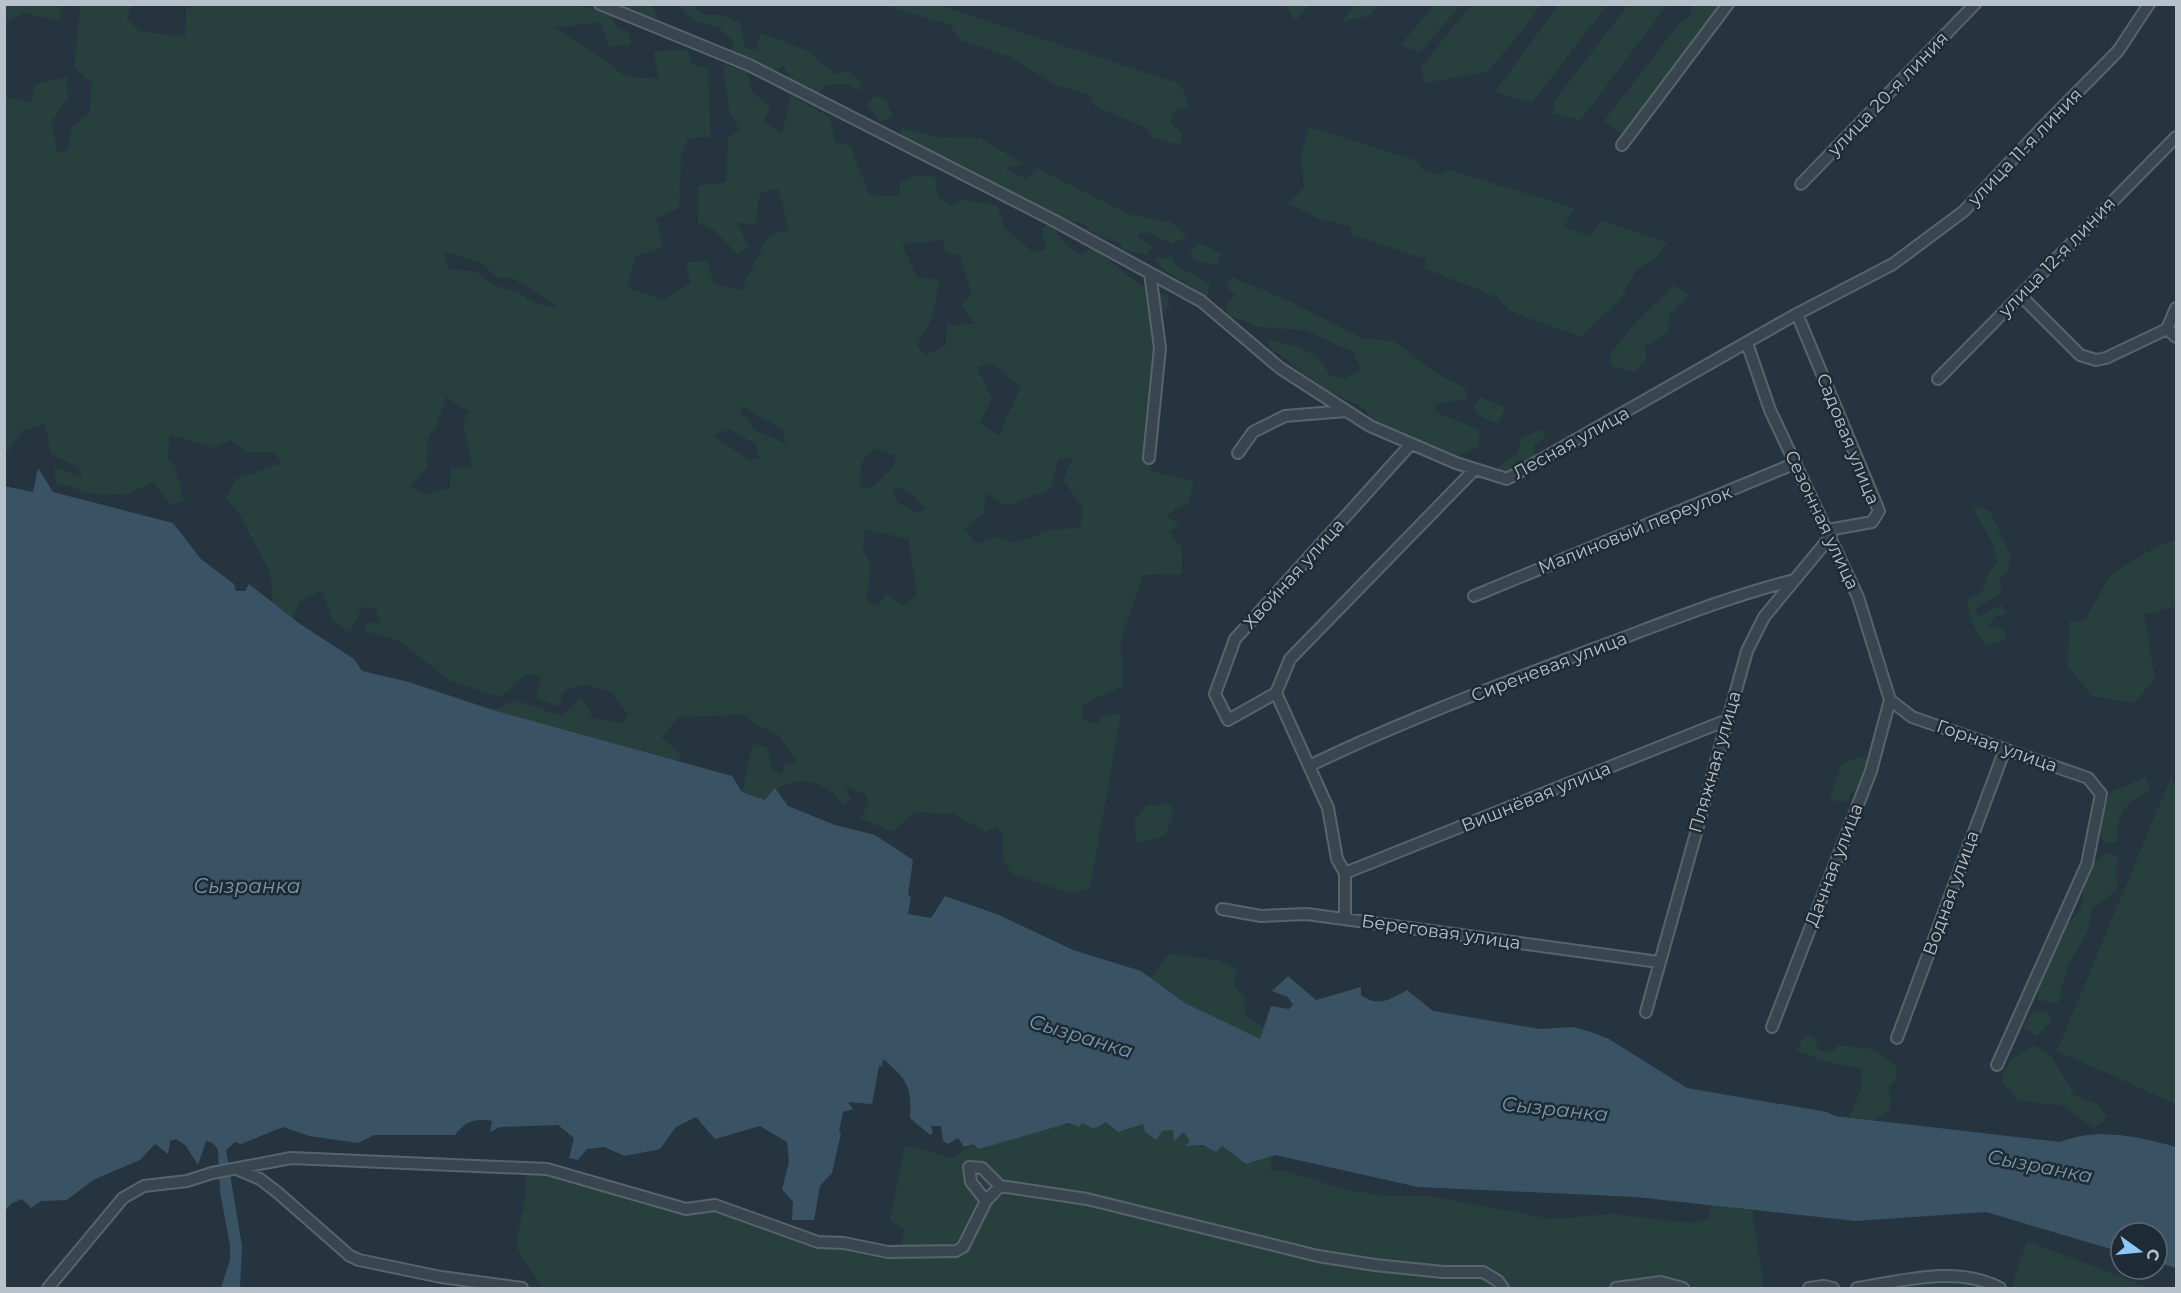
<svg xmlns="http://www.w3.org/2000/svg" width="2181" height="1293" viewBox="0 0 2181 1293" font-family="Montserrat,sans-serif">
  <rect width="100%" height="100%" fill="#25343f"/>
  <!-- green -->
  <path fill="#27403e" fill-rule="evenodd" d="M5 4H62V5L59 21 24 13 5 23Z
    M566 4 610 11 616 27 628 33 632 44 610 47 599 22 555 28 600 56 625 76 659 79 653 51 688 50 691 64 708 69 711 137 688 138 681 156 679 208 656 219 663 248 636 256 627 287 662 300 691 283 685 262 708 261 713 283 741 291 768 237 788 229 779 189 760 192 756 226 736 222 749 248 737 254 714 230 698 223V186L726 182 728 137 740 131 729 110 723 65 747 70 752 92 771 108 763 121 782 134 791 95 830 118 835 142 850 146 870 195 900 196V182L919 175 935 177 938 197 952 206 961 199 997 205 1005 228 1034 253 1046 249 1041 229 1051 222 1061 239 1079 255 1094 248 1141 286 1168 296 1170 307 1154 317 1155 445 1150 471 1193 481 1189 502 1166 515 1179 525 1168 532 1183 548 1181 574 1143 575 1121 639 1123 686 1082 705V719L1099 724 1101 716 1121 714 1090 888 1072 894 1012 874 1003 860V835L996 826 985 832 954 814 914 812 893 832 860 818 868 806 866 795 844 786 852 800 843 805C824 776 788 773 765 800L742 792 753 744 767 747 772 769 781 775 785 765 798 762 776 733 760 727 745 715 679 717 661 738 681 753 678 761 493 710 515 700 562 716 581 696 593 718 624 723 627 714 612 692 586 685 564 691 559 707 536 698 541 677 527 674 500 697 450 681 399 641 365 631 364 623 380 622 376 609 362 607 350 633 332 619 322 591 301 599 292 618 273 603 270 572 240 515 226 498 236 479 282 463 274 452H247L231 440 214 448 170 435 168 459 175 466 184 500 172 506 153 482 125 495 92 494 56 483 54 467 83 478 78 467 51 454 45 424 22 431 9 451H5L4 102 6 97 31 103 35 84 67 77 68 98 52 121 57 153 69 149 71 127 89 113 92 84 74 67 80 5H136L132 6 127 19 139 31 185 37 186 9 195 5ZM942 240 946 252 960 256 972 294 961 304 975 324 947 325 946 345 925 356 917 345 932 319 940 280 917 277 902 244ZM443 252 482 263 496 277 512 278 560 308 537 304 518 293 494 285 476 271 450 270ZM991 363 1021 387 999 435 980 424 992 399 977 367ZM446 397 469 412 463 422 472 467 451 469 450 488 428 495 410 486 427 468 428 437 436 427ZM742 406 782 429 786 444 753 429 750 421 740 414ZM729 429 754 443 760 458 749 460 714 436ZM874 448 897 456 890 471 871 488 859 486 862 462ZM1073 458 1063 480 1083 509 1080 528 1054 529 1014 543 997 537 977 544 965 529 984 513 986 493 1007 506 1051 489 1058 459ZM893 486 911 493 927 510 918 513 897 502ZM865 529 908 539 917 593 904 606 886 594 877 606 866 601 871 565 863 550Z
    M1356 4H1380V5L1368 16 1342 22Z
    M622 5H652L658 19 644 21 636 10Z
    M677 5H692L705 15H722L740 23 745 48 756 50 760 33 808 51 835 74 849 71 863 85 859 91 848 84 825 85 818 95 785 85 790 79 784 66 772 70 732 57 733 41 718 27 695 21Z
    M883 5H939L1181 84 1189 106 1175 111 1170 123 1182 132 1180 145 1153 138 1148 129 1093 105 1092 96 1056 85 1010 57 960 40 950 25Z
    M1286 5H1310L1295 21Z
    M1435 5H1461L1420 52 1400 45Z
    M1471 5H1541L1514 41 1487 72 1424 83 1421 67Z
    M1558 5H1607L1532 103 1495 92Z
    M1628 5H1667L1580 121 1553 113 1555 100Z
    M1692 5H1732L1626 137 1604 121 1678 25 1689 17Z
    M874 96 885 99 893 116 880 122 867 106Z
    M1309 127 1415 160 1422 169 1439 175 1450 170 1574 208 1564 227 1589 236 1602 220 1667 243 1657 258 1637 269 1620 300 1580 337 1510 311 1497 297 1423 268 1427 260 1350 234 1351 227 1317 218 1288 203 1304 188 1301 154Z
    M901 128 940 137 980 138 1024 164 1005 169 1026 179 1037 168 1131 215 1171 222 1187 237 1173 244 1144 231 1137 237 1153 247 1146 255 1124 250 1120 243 1098 236 1083 223 1062 220 901 138Z
    M1199 243 1221 253 1218 266 1194 261 1190 250Z
    M1172 256 1175 265 1210 284 1207 298 1198 296C1190 277 1165 278 1155 259Z
    M1232 277 1292 302 1362 338 1394 341 1439 375 1465 388 1467 399 1436 404 1434 411 1479 430 1480 446 1452 458 1371 418 1363 407 1325 389 1269 347 1267 340C1294 345 1317 348 1329 375L1345 379 1361 370 1353 352 1305 330 1258 327 1226 314 1227 302 1236 296 1225 285Z
    M1674 285 1689 295 1669 315 1668 331 1645 347 1647 359 1634 372 1613 367 1609 356 1636 322Z
    M1481 397 1505 408 1497 424 1480 416 1473 406Z
    M1542 429 1546 436 1534 445 1536 457 1504 475 1497 467 1518 453 1521 438Z
    M1972 506 1989 510 2010 554 2009 572 1999 578 2002 592 1975 609 1979 616 2001 605 2008 613 1994 617 1988 627 2005 630V640L1985 645 1972 623 1967 600 1982 592 1988 573 1997 563 1993 545Z
    M2176 540V606L2144 615 2155 679 2134 703 2091 696 2067 664 2070 621 2085 620 2110 575 2159 545Z
    M1859 757 1868 759 1860 789 1851 793 1848 802 1829 800 1841 765Z
    M2146 777 2150 791C2124 803 2117 813 2117 842L2105 843 2098 829 2110 792Z
    M2171 777 2176 785V1104L2057 1051Z
    M1170 804 1173 816 1165 836 1137 843 1134 821 1147 805Z
    M2109 852 2120 859 2116 867 2117 890 2093 908 2087 932 2067 968 2058 1003 2038 1000 2040 979 2065 926 2081 910 2087 867Z
    M1169 954 1218 960 1237 970 1234 988 1244 995 1245 1016 1264 1027 1260 1040 1185 1003 1150 978Z
    M2045 1010 2051 1018 2048 1025 2036 1036 2023 1028 2032 1012Z
    M1804 1036H1814L1819 1050 1832 1052 1839 1045 1874 1049 1897 1067 1896 1078 1888 1088 1892 1099 1889 1111 1874 1120 1849 1117 1862 1087V1069L1829 1063 1796 1051Z
    M2034 1045 2051 1055 2074 1095 2097 1104 2107 1118 2094 1128 2063 1106 2017 1100 2001 1080 2010 1060Z
    M1106 1121 1143 1124 1162 1131 1174 1130 1175 1141 1184 1132 1190 1142 1186 1146C1198 1145 1210 1149 1222 1146L1246 1164 1275 1155 1269 1170 1287 1171 1342 1189 1386 1196H1430L1552 1219 1611 1214 1689 1223 1708 1219 1711 1205 1752 1210 1764 1288H542L516 1247 525 1195 526 1168 686 1209 715 1205 818 1242 900 1252 904 1229 890 1220 905 1145 952 1158 973 1144 979 1149 1056 1126Z
    M2027 1241 2151 1288H2011Z
    M1934 1276 2000 1288H1857Z"/>
  <!-- water -->
  <path fill="#395365" d="M38 468 53 492 173 523 201 559 234 584 236 591H245L249 584 300 624 354 659 362 671 409 682 493 710 732 776 742 792 765 800 775 788 788 806 835 825 875 835 913 860 908 895 911 897 908 914 931 918 945 896 999 915 1073 950 1141 971 1185 1003 1260 1039 1271 1006 1289 1009 1293 1005 1288 997 1272 991 1288 976 1316 1000 1361 987V995C1378 1008 1391 999 1407 990L1433 1011 1540 1029 1573 1027 1591 1032 1609 1039 1687 1088 1827 1112 1835 1116 2060 1142C2098 1127 2139 1137 2176 1147V1268L2157 1262V1233H2121V1252L1986 1212 1856 1221 1636 1197 1418 1187 1275 1155 1246 1164 1222 1146 1216 1152 1203 1145 1184 1146 1190 1142 1184 1132 1174 1141 1173 1130 1162 1131 1156 1140 1145 1132 1143 1124 1118 1132 1106 1122 1094 1129 1082 1123 1079 1127 1069 1123 979 1149 973 1144 964 1147 958 1138 948 1144 943 1141 941 1126H931L933 1133 930 1135 910 1118C912 1087 907 1079 883 1059L882 1066H879L872 1104 848 1102 853 1109 843 1112 839 1132 841 1133 832 1173 820 1186 814 1220H792L793 1202 782 1189 789 1162 787 1142 760 1126 715 1139 696 1117 676 1127 660 1149 625 1156 604 1147 587 1149 578 1160 569 1158 574 1138 558 1125 500 1127 490 1132 492 1121C474 1118 466 1121 455 1135H374L358 1143 309 1136 283 1127 241 1144 235 1142 226 1150 242 1246 240 1288H221L230 1260V1245L220 1192 218 1150 213 1143 206 1141 198 1165 186 1146 176 1139 170 1141 168 1154 155 1144 140 1160 93 1180 67 1200 41 1201 31 1208 22 1199 12 1203 5 1211 4 486 33 492Z"/>
  <g fill="none" stroke-linecap="round" stroke-linejoin="round">
    <defs>
      <path id="minor" d="M600 4 749 65 1053 220 1201 301 1280 368 1370 426 1456 463 1507 479 1793 316 1893 264 1964 211 2040 130 2118 51 2149 4
        M1622 145 1728 4
        M1801 184 1975 4
        M2020 295 2080 355 2096 360 2106 358 2167 329
        M2176 308 2167 329 2176 337
        M1797 314 1879 511 1872 522 1828 530
        M1747 343 1770 410 1858 597 1890 700
        M1938 379 2176 137
        M1411 444 1235 639 1215 694 1228 720 1276 693 1290 659 1475 469
        M1238 453 1253 432 1285 416 1346 411
        M1149 458 1160 348 1150 273
        M1474 596 1796 463
        M1276 693 1328 808 1337 859 1345 873V919
        M1890 700 1912 717 2088 778 2101 794 2087 864 1997 1065
        M1309 766C1402 721 1499 685 1596 648 1661 624 1726 597 1794 580
        M1345 873 1727 720
        M1222 909 1261 916 1307 914 1659 962
        M1646 1012 1747 651 1764 617 1831 536
        M1772 1027 1871 771 1890 700
        M1897 1038 2005 749
        M239 1170 260 1179 277 1192 350 1256 359 1260 441 1277 522 1288
        M986 1201 971 1182 969 1167 982 1168 1000 1186
        M48 1288 123 1198 144 1186 187 1181 212 1173 291 1158 547 1169 686 1209 715 1205 818 1242 844 1243 888 1252 956 1251 963 1247 986 1201 1000 1186 1087 1199 1318 1256 1375 1265 1443 1272H1483L1498 1281 1503 1288
        M1616 1288 1661 1282 1683 1288
        M1809 1288 1824 1286 1833 1288
        M1857 1288C1903 1281 1957 1265 2000 1288"/>
    </defs>
    <!-- minor casing -->
    <use href="#minor" stroke="#57646c" stroke-width="14"/>
    <!-- minor -->
    <use href="#minor" stroke="#39464f" stroke-width="10"/>
  </g>
  <g text-anchor="middle" stroke-width="5" stroke-linejoin="round" paint-order="stroke">
    <!-- street labels -->
    <g font-size="18" fill="#b6c1c9" stroke="#1e2b34">
      <text transform="translate(1888 94) rotate(-46)" y="6">улица 20-я линия</text>
      <text transform="translate(2025 147) rotate(-46)" y="6">улица 11-я линия</text>
      <text transform="translate(2057 257) rotate(-46)" y="6">улица 12-я линия</text>
      <text transform="translate(1848 439) rotate(68)" y="6">Садовая улица</text>
      <text transform="translate(1571 443) rotate(-29)" y="6">Лесная улица</text>
      <text transform="translate(1822 520) rotate(65)" y="6">Сезонная улица</text>
      <text transform="translate(1635 530) rotate(-22)" y="6">Малиновый переулок</text>
      <text transform="translate(1294 574) rotate(-48)" y="6">Хвойная улица</text>
      <text transform="translate(1549 667) rotate(-21)" y="6">Сиреневая улица</text>
      <text transform="translate(1997 746) rotate(19)" y="6">Горная улица</text>
      <text transform="translate(1715 762) rotate(-74)" y="6">Пляжная улица</text>
      <text transform="translate(1536 797) rotate(-22)" y="6">Вишнёвая улица</text>
      <text transform="translate(1834 865) rotate(-69)" y="6">Дачная улица</text>
      <text transform="translate(1951 893) rotate(-70)" y="6">Водная улица</text>
      <text transform="translate(1441 932) rotate(8)" y="6">Береговая улица</text>
    </g>
    <!-- water labels -->
    <g font-size="20" font-style="italic" fill="#7796ab" stroke="#1e2b34">
      <text x="247" y="893">Сызранка</text>
      <text transform="translate(1081 1036) rotate(17)" y="7">Сызранка</text>
      <text transform="translate(1555 1109) rotate(6)" y="7">Сызранка</text>
      <text transform="translate(2040 1166) rotate(11)" y="7">Сызранка</text>
    </g>
  </g>
  <!-- border -->
  <rect width="2181" height="1293" fill="none" stroke="#b6c1c9" stroke-width="12"/>
  <!-- north arrow -->
  <g transform="translate(2139 1251) rotate(105)"><circle r="28" fill="#1e2b34" stroke="#5b6770" stroke-width="1.5"/>
  <path d="M0-4.5L10 22L0 15L-10 22Z" fill="#8ec8f6"/>
  <text y="-9" font-size="16" font-weight="bold" text-anchor="middle" fill="#b6c1c9">С</text>
  </g>
</svg>
